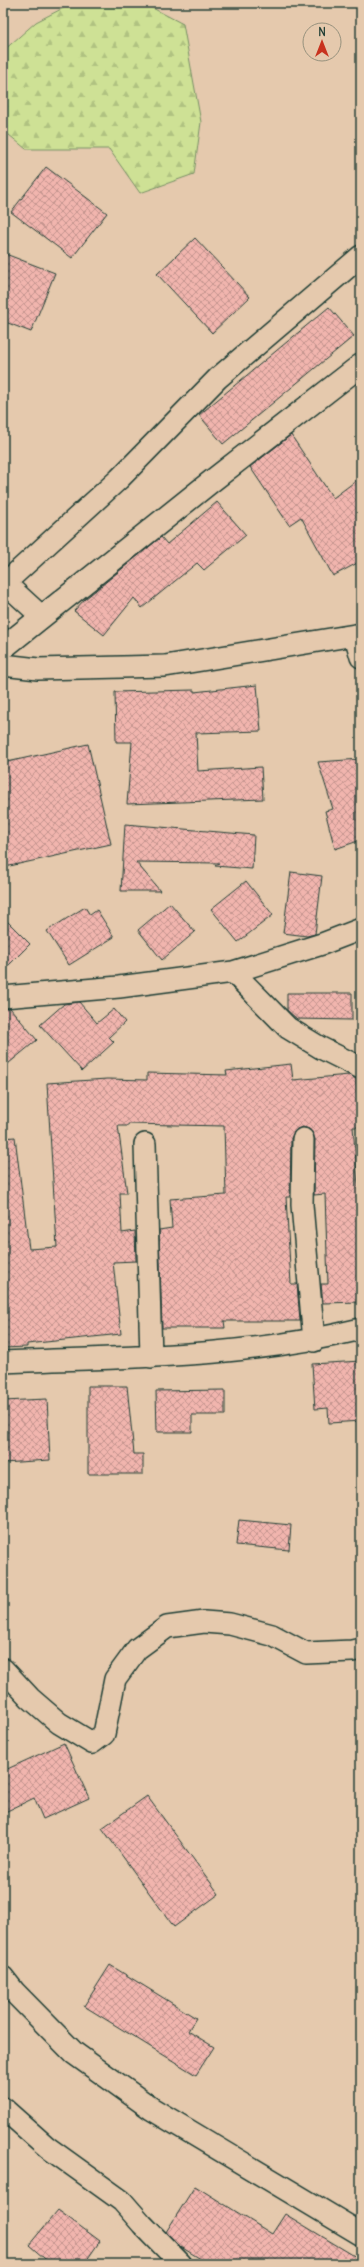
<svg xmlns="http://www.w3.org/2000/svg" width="364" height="2267" viewBox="0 0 364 2267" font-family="Delius,sans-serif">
  <defs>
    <pattern id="forest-firs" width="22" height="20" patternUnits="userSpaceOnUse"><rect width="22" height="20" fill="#cee195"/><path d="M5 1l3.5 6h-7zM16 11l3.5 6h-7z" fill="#b0c281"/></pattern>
    <pattern id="building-cross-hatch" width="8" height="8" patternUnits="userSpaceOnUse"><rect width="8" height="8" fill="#f1b5ae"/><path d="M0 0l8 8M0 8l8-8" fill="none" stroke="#c3948e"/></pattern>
  </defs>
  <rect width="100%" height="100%" fill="#e5c9ad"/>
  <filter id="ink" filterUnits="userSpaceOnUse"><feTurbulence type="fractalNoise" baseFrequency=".025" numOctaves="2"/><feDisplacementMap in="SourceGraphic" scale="8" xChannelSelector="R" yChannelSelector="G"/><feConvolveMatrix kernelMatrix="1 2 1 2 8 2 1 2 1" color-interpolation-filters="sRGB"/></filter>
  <g filter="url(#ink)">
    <!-- forest -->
    <path fill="url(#forest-firs)" stroke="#768f64" d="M73 3H143L183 24 201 122 194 174 140 193 109 149H26L3 130V51L36 22Z"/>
    <!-- building -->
    <path fill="url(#building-cross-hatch)" stroke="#1f3d34" d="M46 167 107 213 72 258 11 212Z
      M195 238 250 297 212 333 157 274Z
      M3 253 55 273 31 332 3 321Z
      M329 307 354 336 223 444 199 415Z
      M291 435 333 498 361 477V561L333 576 301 517 289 525 250 467Z
      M217 502 246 535 204 570 197 563 142 608 134 598 104 635 74 611 85 599 161 537 167 544Z
      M257 685 261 731 196 733 198 771 261 767 263 799 127 804 132 742H116L115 692 194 690V692Z
      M88 744 111 844 5 867 3 858V763Z
      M361 759V840L335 849 325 811 333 809 318 762Z
      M125 824 254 835 252 869 215 866 219 863 136 862 160 891H121Z
      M291 872 322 876 315 934 307 936 283 933Z
      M246 881 273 915 238 942 211 909Z
      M170 903 195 932 162 960 138 930Z
      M85 907 90 915 97 910 114 937 69 965 47 931Z
      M3 917 30 944 3 971Z
      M287 993H352V1020L297 1019 287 1010Z
      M79 1002 97 1023 114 1009 125 1022 109 1037 114 1042 82 1071 40 1025 64 1004Z
      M10 1008 37 1040 3 1068V1009Z
      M291 1064 293 1080 349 1075 356 1079 358 1106H361V1127H353L359 1196H361V1302L323 1303 321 1284H328L325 1194 314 1195 315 1139 309 1129 303 1127 297 1129 291 1138 290 1197H286L291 1284H297L300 1321H224L225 1328H162L159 1230 172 1228 170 1199 226 1195 224 1126 128 1124V1126H118L127 1193H120L122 1233 135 1231 136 1261 113 1262 121 1334 27 1344V1347L3 1348V1138L15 1137 29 1249 57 1247 47 1083 107 1079 147 1080V1073L227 1075 226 1071Z
      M361 1361V1421L329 1423 328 1408 315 1409 312 1364Z
      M88 1386H127L134 1454H143V1474H88Z
      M225 1390V1415H192V1432H157L156 1391Z
      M47 1399 50 1460 3 1463V1401Z
      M239 1520 291 1525 289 1550 236 1545Z
      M64 1743 89 1798 43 1819 34 1798 3 1813V1771Z
      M147 1796 219 1894 174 1927 102 1828Z
      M110 1965 196 2018 188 2031 214 2047 196 2075 84 2006Z
      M195 2186 272 2234 285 2214 361 2260V2264H209L181 2247 166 2232Z
      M58 2210 100 2241 84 2264H51L29 2245Z"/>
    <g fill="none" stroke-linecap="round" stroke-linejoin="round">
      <defs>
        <path id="street" d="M41 616 5 583 119 479 218 378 361 256
          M355 636 361 657
          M3 665 38 669 165 666 361 634
          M233 972 288 1028 321 1048 361 1068
          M3 997 119 987 233 972 322 944 361 929
          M303 1139 302 1205 314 1341
          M145 1144 151 1357
          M3 1362C123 1357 244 1358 361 1329
          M3 1669 30 1698 59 1723 92 1743 104 1734 115 1679 137 1649 167 1627 204 1622 230 1624 272 1635 306 1653 352 1651 361 1649
          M3 2108 47 2147 122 2201 142 2224 181 2264"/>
        <path id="secondary" d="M3 648 208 484 361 365
          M3 1978 14 1992 74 2053 152 2109 361 2234"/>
      </defs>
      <!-- street casing -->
      <use href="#street" stroke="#1f3d34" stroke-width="24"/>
      <!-- secondary casing -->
      <use href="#secondary" stroke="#1f3d34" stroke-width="25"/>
      <!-- street -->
      <use href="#street" stroke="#e5c9ad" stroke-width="21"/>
      <!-- secondary -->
      <use href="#secondary" stroke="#e5c9ad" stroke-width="22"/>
    </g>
  </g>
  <!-- margin -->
  <rect width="364" height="2267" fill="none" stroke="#e5c9ad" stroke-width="16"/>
  <rect x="8" y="8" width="348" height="2251" fill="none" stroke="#1f3d34" stroke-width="1.5" filter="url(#ink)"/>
  <!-- north arrow -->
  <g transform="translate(322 42)"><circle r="19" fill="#e5c9ad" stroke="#96917d"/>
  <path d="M0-3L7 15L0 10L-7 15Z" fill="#c8321e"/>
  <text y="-6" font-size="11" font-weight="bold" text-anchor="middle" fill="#1f3d34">N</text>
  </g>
</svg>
